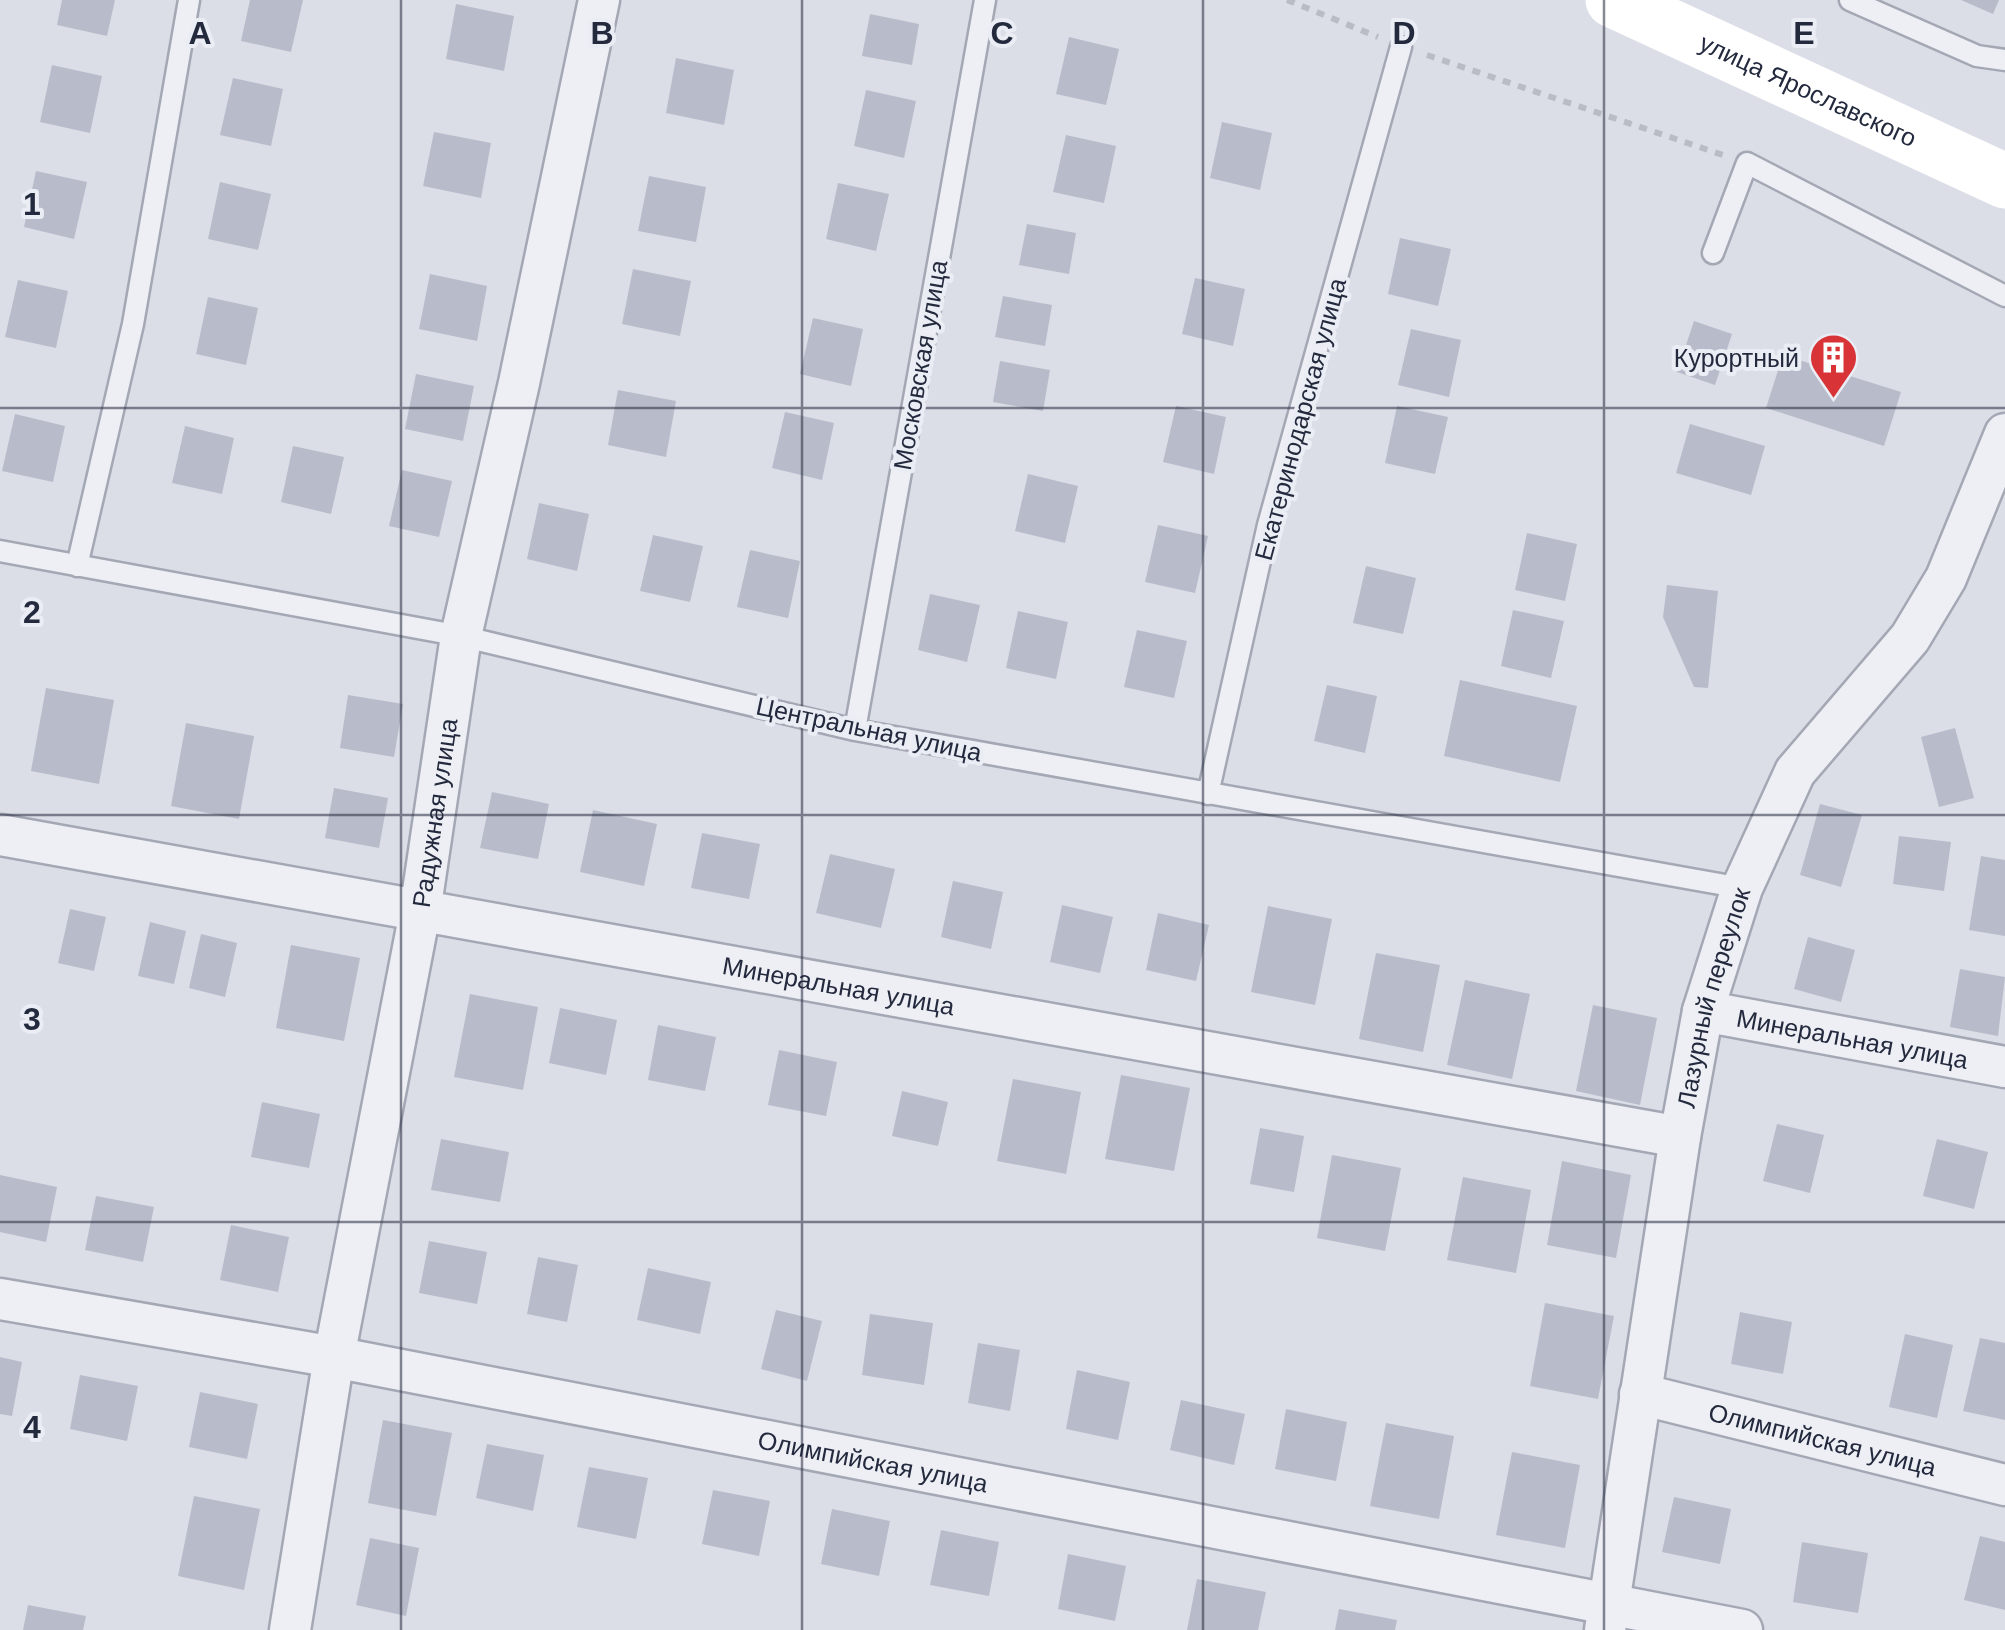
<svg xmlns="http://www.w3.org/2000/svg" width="2005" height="1630" viewBox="0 0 2005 1630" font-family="Helvetica,sans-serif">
  <rect width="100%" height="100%" fill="#dbdee7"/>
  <!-- building -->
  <path fill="#b8bcca" d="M62 0H115L107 36 57 25Z
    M250 0H303L291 52 241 41Z
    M1961 0H1999L1993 14Z
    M456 4 514 16 504 71 446 59Z
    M870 14 919 24 912 65 862 56Z
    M1069 37 1119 49 1106 105 1056 94Z
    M676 58 734 70 724 125 666 113Z
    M52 65 102 76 90 133 40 122Z
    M233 78 283 89 271 146 220 135Z
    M866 90 916 101 904 158 854 146Z
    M1222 122 1272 133 1260 190 1210 178Z
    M434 132 491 143 481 198 423 186Z
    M1066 135 1116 146 1104 203 1053 192Z
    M36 171 87 182 74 239 24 227Z
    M649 176 706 187 696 242 638 231Z
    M220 182 271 194 258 250 208 239Z
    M838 183 889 194 876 251 826 239Z
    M1027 224 1076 233 1069 274 1019 265Z
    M1400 238 1451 249 1438 306 1388 294Z
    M633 269 691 281 680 336 622 324Z
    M430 274 487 286 477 341 419 329Z
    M1195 278 1245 289 1233 346 1182 334Z
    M18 280 68 291 56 348 5 337Z
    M1003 296 1052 305 1045 346 995 337Z
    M208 297 258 308 246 365 196 354Z
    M813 318 863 329 851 386 800 374Z
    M1694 321 1732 334 1715 385 1677 372Z
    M1411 329 1461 340 1449 397 1398 385Z
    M1783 355 1901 392 1884 446 1766 408Z
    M1000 361 1050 370 1043 411 993 402Z
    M416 374 474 386 463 441 405 429Z
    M618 390 676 401 666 457 608 445Z
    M1176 406 1226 417 1214 474 1163 462Z
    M1397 406 1448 417 1435 474 1385 463Z
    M785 412 834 423 822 480 772 468Z
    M15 414 65 426 53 482 2 471Z
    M1690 424 1765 446 1751 495 1676 473Z
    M185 426 234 438 222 494 172 483Z
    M293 446 344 457 331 514 281 502Z
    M402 470 452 481 439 537 389 526Z
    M1028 474 1078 486 1065 543 1015 531Z
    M539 503 589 514 577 571 527 559Z
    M1158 525 1208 536 1195 593 1145 582Z
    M1527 533 1577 544 1565 601 1515 590Z
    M653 535 703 546 690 602 640 591Z
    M750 550 800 561 788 618 737 607Z
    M1366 566 1416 578 1403 634 1353 623Z
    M1667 585 1718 591 1708 688 1694 687 1663 617Z
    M930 594 980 605 967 662 918 650Z
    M1513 610 1564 621 1551 678 1501 666Z
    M1018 611 1068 622 1056 679 1006 668Z
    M1137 630 1187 641 1174 698 1124 687Z
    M1460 680 1577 706 1560 782 1444 756Z
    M1327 685 1377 696 1365 753 1314 741Z
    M46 688 114 700 99 784 31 771Z
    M348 695 403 704 394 757 340 748Z
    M186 723 254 736 239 819 171 806Z
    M1955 728 1974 798 1939 807 1921 737Z
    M334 788 388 798 379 848 325 838Z
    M492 792 549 804 538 859 480 848Z
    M1820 804 1862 815 1841 887 1800 875Z
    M593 810 657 824 644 886 580 872Z
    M702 833 760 844 749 899 691 888Z
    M1899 836 1951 842 1944 891 1893 884Z
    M830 854 895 869 881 928 816 913Z
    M1981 856 2005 860V936L1969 930Z
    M953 881 1003 892 991 949 941 937Z
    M1062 905 1113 917 1100 973 1050 962Z
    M1268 906 1332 919 1315 1005 1251 992Z
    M70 909 106 917 94 971 58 963Z
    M1158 913 1209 925 1196 981 1146 970Z
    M150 922 186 931 174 984 138 976Z
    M201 934 237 943 225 997 189 988Z
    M1808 937 1855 950 1841 1002 1794 989Z
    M291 945 360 958 344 1041 276 1028Z
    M1376 953 1440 965 1423 1052 1359 1039Z
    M1960 969 2005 977 1998 1036 1950 1027Z
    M1465 980 1530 994 1512 1079 1447 1065Z
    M470 994 538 1007 523 1090 454 1077Z
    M1593 1005 1657 1018 1640 1105 1576 1091Z
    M560 1008 617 1020 606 1075 549 1063Z
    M658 1025 716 1037 705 1091 648 1080Z
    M779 1050 837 1062 826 1116 768 1105Z
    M1121 1075 1190 1088 1174 1171 1105 1159Z
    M1013 1079 1081 1092 1066 1174 997 1161Z
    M902 1091 948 1102 938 1146 892 1136Z
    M262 1102 320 1114 309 1168 251 1157Z
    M1777 1124 1824 1135 1810 1193 1763 1181Z
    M1260 1128 1304 1136 1294 1192 1250 1184Z
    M441 1139 509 1152 500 1202 431 1190Z
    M1937 1139 1988 1152 1974 1209 1923 1196Z
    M1332 1155 1401 1168 1385 1251 1317 1238Z
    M1562 1161 1631 1175 1616 1258 1547 1245Z
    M0 1175 57 1187 46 1242 0 1232Z
    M1463 1177 1531 1190 1516 1273 1447 1260Z
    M96 1196 154 1207 143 1262 85 1250Z
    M231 1225 289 1237 278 1292 220 1280Z
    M429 1241 487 1252 477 1304 419 1293Z
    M538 1257 578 1265 567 1322 527 1314Z
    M648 1268 711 1282 700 1334 637 1320Z
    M1545 1303 1614 1316 1598 1399 1530 1386Z
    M776 1310 822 1321 807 1381 761 1369Z
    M1740 1312 1792 1322 1783 1374 1731 1364Z
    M870 1314 933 1323 924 1385 862 1375Z
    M1905 1334 1953 1345 1937 1418 1889 1407Z
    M1980 1338 2005 1343V1420L1963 1411Z
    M978 1343 1020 1350 1010 1411 968 1403Z
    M0 1357 22 1362 12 1416 0 1414Z
    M1077 1370 1130 1382 1118 1440 1066 1429Z
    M80 1375 138 1386 127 1441 70 1429Z
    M200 1392 258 1404 247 1459 189 1447Z
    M1181 1400 1245 1414 1234 1465 1170 1450Z
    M1286 1409 1347 1422 1336 1481 1275 1469Z
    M383 1420 452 1433 436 1516 368 1503Z
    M1386 1423 1454 1436 1439 1519 1370 1506Z
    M487 1444 544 1455 533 1511 476 1498Z
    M1512 1452 1580 1465 1565 1548 1496 1535Z
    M589 1467 648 1478 636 1539 577 1527Z
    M713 1490 770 1501 759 1556 702 1544Z
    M194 1496 260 1509 244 1590 178 1576Z
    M1674 1497 1731 1509 1720 1564 1662 1552Z
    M832 1509 890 1521 879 1576 821 1564Z
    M941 1530 999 1542 989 1596 930 1585Z
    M1980 1536 2005 1542V1610L1964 1600Z
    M370 1538 419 1548 406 1616 356 1605Z
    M1802 1542 1868 1553 1858 1613 1793 1602Z
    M1068 1554 1126 1566 1115 1621 1058 1609Z
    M1197 1579 1266 1592 1258 1630H1187Z
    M28 1605 86 1616 83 1630H23Z
    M1339 1609 1397 1620 1395 1630H1335Z"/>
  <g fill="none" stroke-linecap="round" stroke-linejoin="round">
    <defs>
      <path id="lane" d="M1850 0 1977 56 2005 60
        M1713 253 1747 163 2005 296
        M0 551 461 636 855 730 1742 888
        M77 566 133 324 189 0
        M855 730 985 0
        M1208 794 1268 525 1401 47"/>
      <g id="street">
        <path id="s1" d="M0 835 1680 1137"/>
        <path id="s2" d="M1703 1011 2005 1067"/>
        <path id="s3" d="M0 1299 334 1357 1742 1630"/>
        <path id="s4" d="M1640 1394 2005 1485"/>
        <path id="s5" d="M290 1630 334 1357 420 912 461 636 519 383 599 0"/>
        <path id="s6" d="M1605 1630 1680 1137 1703 1011 1742 888 1795 772 1910 638 1946 578 2005 434"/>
      </g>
    </defs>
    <!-- lane casing -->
    <use href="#lane" stroke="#a4a8b4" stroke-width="25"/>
    <!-- street casing -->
    <use href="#street" stroke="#a4a8b4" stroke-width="45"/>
    <!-- path -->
    <path stroke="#b9bcc5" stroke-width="6" stroke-dasharray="8 8" stroke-linecap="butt" d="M1287 0 1378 37
      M1427 55 1723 155"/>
    <!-- lane -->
    <use href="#lane" stroke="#eeeff5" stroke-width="20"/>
    <!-- street -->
    <use href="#street" stroke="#eeeff5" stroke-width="40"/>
    <!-- secondary -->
    <path stroke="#fff" stroke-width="55" id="s7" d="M1613 0 2005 181"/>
  </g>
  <!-- grid -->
  <path fill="none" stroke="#242a3e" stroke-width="2.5" stroke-opacity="0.55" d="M401 0V1630M802 0V1630M1203 0V1630M1604 0V1630M0 408H2005M0 815H2005M0 1222H2005"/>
  <!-- icons -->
  <defs>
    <symbol id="building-pin" viewBox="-11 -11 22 30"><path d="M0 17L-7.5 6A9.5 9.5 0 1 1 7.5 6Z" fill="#d83336" stroke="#eaedf4"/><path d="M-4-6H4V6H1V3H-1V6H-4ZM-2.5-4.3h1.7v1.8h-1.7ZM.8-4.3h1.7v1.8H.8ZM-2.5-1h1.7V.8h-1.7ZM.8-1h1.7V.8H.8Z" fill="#fff"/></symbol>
  </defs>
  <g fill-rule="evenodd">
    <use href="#building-pin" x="1806" y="330" width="55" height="75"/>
  </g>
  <g text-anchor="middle" stroke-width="8" stroke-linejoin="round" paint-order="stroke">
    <!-- street labels -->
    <g font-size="25" fill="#242a3e" stroke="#eaedf4">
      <text dy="9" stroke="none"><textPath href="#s7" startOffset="215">улица Ярославского</textPath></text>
      <text transform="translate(920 365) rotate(-80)" y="9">Московская улица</text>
      <text transform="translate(1300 419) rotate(-75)" y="9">Екатеринодарская улица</text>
      <text transform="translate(869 729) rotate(12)" y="9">Центральная улица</text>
      <text dy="9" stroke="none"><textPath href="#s5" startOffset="830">Радужная улица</textPath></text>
      <text dy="9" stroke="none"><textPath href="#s1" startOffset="852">Минеральная улица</textPath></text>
      <text dy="9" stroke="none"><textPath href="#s6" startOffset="642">Лазурный переулок</textPath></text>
      <text dy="9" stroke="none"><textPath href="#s2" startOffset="152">Минеральная улица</textPath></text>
      <text dy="9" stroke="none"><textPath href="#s4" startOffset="188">Олимпийская улица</textPath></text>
      <text dy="9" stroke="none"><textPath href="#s3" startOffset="888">Олимпийская улица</textPath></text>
    </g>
    <!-- poi labels -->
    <g font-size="25" fill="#242a3e" stroke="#eaedf4" text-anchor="end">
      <text x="1799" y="367">Курортный</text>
    </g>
  </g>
  <g font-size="32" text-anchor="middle" font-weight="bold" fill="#242a3e" stroke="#eaedf4" stroke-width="8" stroke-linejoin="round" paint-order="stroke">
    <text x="200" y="44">A</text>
    <text x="602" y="44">B</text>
    <text x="1002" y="44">C</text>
    <text x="1404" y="44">D</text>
    <text x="1804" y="44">E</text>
    <text x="32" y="215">1</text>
    <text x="32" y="623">2</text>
    <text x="32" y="1030">3</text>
    <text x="32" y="1438">4</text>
  </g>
</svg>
